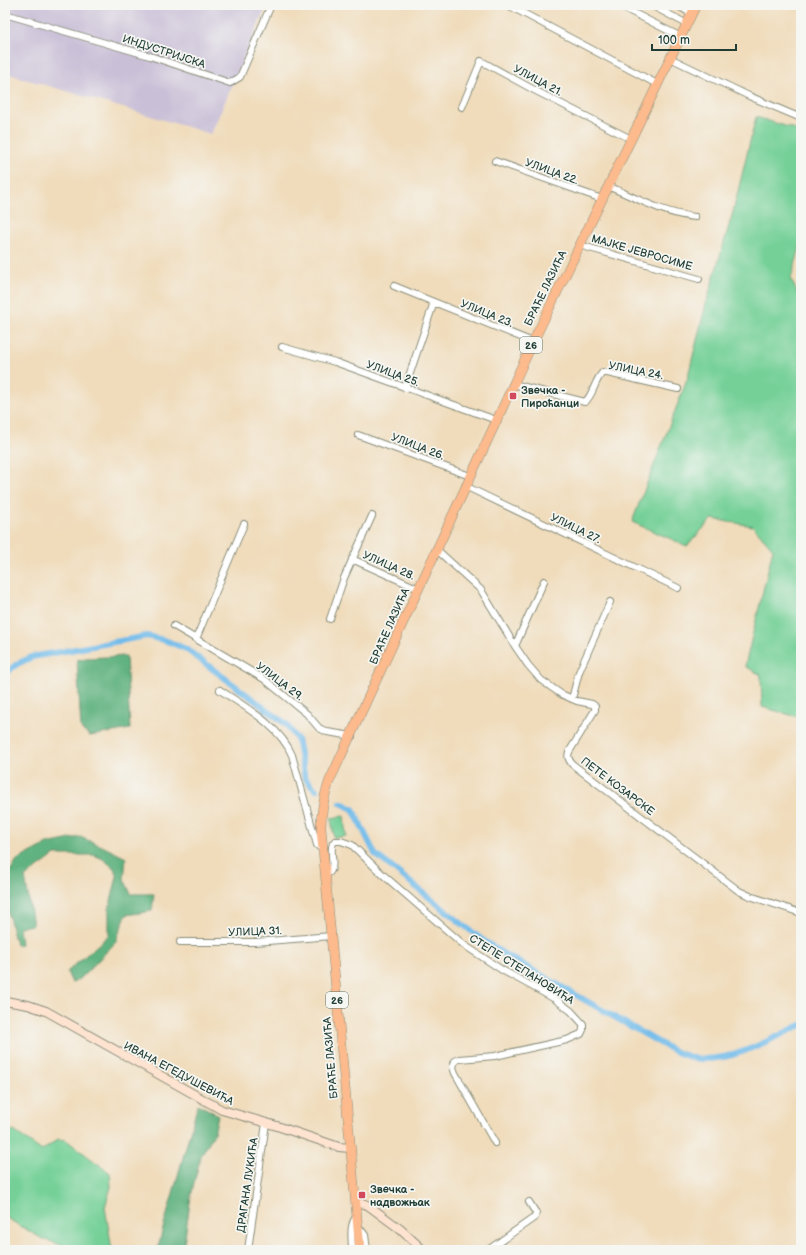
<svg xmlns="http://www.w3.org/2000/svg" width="806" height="1255" viewBox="0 0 806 1255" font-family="'Balsamiq Sans',sans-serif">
  <rect width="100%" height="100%" fill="#f6f6f2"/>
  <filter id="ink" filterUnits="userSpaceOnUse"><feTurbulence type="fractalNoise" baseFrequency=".025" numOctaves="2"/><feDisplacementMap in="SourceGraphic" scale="8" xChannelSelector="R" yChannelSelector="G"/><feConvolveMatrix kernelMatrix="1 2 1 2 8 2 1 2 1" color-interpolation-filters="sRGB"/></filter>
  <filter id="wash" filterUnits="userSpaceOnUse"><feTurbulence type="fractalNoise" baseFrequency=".012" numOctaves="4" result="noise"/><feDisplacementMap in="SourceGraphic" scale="16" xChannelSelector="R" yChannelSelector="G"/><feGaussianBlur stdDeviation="0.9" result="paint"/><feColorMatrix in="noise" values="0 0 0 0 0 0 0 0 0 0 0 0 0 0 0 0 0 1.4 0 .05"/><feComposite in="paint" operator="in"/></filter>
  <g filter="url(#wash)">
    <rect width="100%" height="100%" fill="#f0dcbb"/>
    <!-- industrial -->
    <path fill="#c9bfd7" d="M5 5H267L211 134 5 73Z"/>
    <!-- green -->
    <path fill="#75d097" stroke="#4a8666" d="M756 117 801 131V244L791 279 799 296 801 297V714L798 717 762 707 761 675 745 666 773 549 753 526 712 519 687 546 632 522 687 380 706 304 733 212Z
      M344 816 346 836 334 838 331 818Z
      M6 1131H14L42 1151 58 1139 66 1140 110 1173 111 1187 105 1207 112 1250H76L41 1238 5 1217Z"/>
    <!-- forest -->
    <path fill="#60b280" stroke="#40785a" d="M126 656 130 729 90 736 81 729 77 660 86 658Z
      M80 837 102 846 126 858 124 879 131 894H154L152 911 126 915 115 943 81 978 72 983 67 972 109 935V909L117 877 114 868 103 859 94 855H55L25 877 33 925 19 927 21 944 16 945 5 900V889L6 877 17 860 47 844Z
      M198 1104 218 1115 214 1134 201 1155 191 1196 183 1250H157Z"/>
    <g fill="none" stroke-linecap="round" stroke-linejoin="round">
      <!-- canal -->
      <path stroke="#71bbea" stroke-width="6" d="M5 674 17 664 32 657 147 636 167 641 186 649 286 724 297 739 305 778 316 790
        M341 803 353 809 375 854 481 939 499 951 672 1050C681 1054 691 1059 702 1059 737 1060 770 1039 801 1025"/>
    </g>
  </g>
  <g filter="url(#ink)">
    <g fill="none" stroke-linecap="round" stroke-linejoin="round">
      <defs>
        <path id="street" d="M451 5H454
          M508 5 657 84
          M618 5 681 37
          M651 5 687 24
          M677 5 692 14
          M5 14 150 56 230 83 240 77 271 5
          M670 58 749 96 801 118
          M462 107 481 61 536 91 631 139
          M495 161 602 199
          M608 186C636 198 665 214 695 217
          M579 245 699 279
          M394 286 533 342
          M282 347 335 362 496 420
          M513 384 585 402C594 394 594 381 603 372L678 389
          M405 388 434 302
          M358 435 470 476
          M465 486 678 588
          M436 549 481 590 515 646 528 665 541 680 561 694 577 701 592 704 595 706V710L569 752C567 757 569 760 572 764L739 891 750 896 801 913
          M352 559 419 589
          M330 619 344 578 372 516
          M174 626 264 679 307 714 319 728 327 732 352 736
          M196 639 244 524
          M515 646 544 581
          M220 690C245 707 280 726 292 755L317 845 324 851
          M572 699 579 672 610 602
          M326 874 330 872C336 865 329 852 333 843L335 841H341L352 845 381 873 464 945 502 970 555 999 571 1011 583 1024V1030L581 1034 567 1040 495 1056 459 1059 455 1061 453 1067 455 1073 495 1143
          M180 942H255L332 936
          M358 1226 365 1235 367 1250
          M248 1250 266 1123
          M352 1250C352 1239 349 1226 356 1217
          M488 1250 535 1217 536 1213 529 1202"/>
        <path id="secondary" d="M5 1001 28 1005 46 1011 222 1110 277 1126 339 1147 350 1148
          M356 1203 365 1204 369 1206 400 1229 423 1250"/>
        <path id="primary" d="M360 1250 321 828C321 812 324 797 329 782L533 342 696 5"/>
      </defs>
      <!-- street casing -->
      <use href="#street" stroke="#888c78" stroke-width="8"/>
      <!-- secondary casing -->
      <use href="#secondary" stroke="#888c78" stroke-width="10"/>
      <!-- primary casing -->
      <use href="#primary" stroke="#888c78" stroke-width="10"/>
      <!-- street -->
      <use href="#street" stroke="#fff" stroke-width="6"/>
      <!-- secondary -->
      <use href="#secondary" stroke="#fee3d1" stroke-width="8"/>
      <!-- primary -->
      <use href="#primary" stroke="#fcba8d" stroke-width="9"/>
    </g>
  </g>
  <!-- markers -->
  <g fill="#d1495b" stroke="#f6f6f2" stroke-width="1.5">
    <rect x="509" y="392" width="8" height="8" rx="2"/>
    <rect x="358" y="1191" width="8" height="8" rx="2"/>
  </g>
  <g text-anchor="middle" stroke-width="3.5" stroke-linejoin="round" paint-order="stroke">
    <!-- shield labels -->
    <g fill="#f6f6f2" stroke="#60746d" stroke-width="1">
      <rect x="520" y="337" width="22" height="16" rx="3"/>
      <rect x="326" y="992" width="22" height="16" rx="3"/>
    </g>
    <g font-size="10" font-weight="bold" fill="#1f3d34">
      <text x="531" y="349">26</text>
      <text x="337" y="1004">26</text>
    </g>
    <!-- street labels -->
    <g font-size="11" fill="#1f3d34" stroke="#f6f6f2">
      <text transform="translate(164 51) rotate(18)" y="4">ИНДУСТРИЈСКА</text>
      <text transform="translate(538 80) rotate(28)" y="4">УЛИЦА 21.</text>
      <text transform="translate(552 171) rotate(20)" y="4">УЛИЦА 22.</text>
      <text transform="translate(642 252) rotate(16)" y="4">МАЈКЕ ЈЕВРОСИМЕ</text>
      <text transform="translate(545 288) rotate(-64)" y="4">БРАЋЕ ЛАЗИЋА</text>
      <text transform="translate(487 313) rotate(22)" y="4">УЛИЦА 23.</text>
      <text transform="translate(636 370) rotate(11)" y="4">УЛИЦА 24.</text>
      <text transform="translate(393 373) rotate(20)" y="4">УЛИЦА 25.</text>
      <text transform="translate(418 446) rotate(21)" y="4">УЛИЦА 26.</text>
      <text transform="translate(576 528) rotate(26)" y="4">УЛИЦА 27.</text>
      <text transform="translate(389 565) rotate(24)" y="4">УЛИЦА 28.</text>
      <text transform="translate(389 626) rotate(-66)" y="4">БРАЋЕ ЛАЗИЋА</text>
      <text transform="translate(280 681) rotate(37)" y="4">УЛИЦА 29.</text>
      <text transform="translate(618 786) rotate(37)" y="4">ПЕТЕ КОЗАРСКЕ</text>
      <text transform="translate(255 931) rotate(-2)" y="4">УЛИЦА 31.</text>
      <text transform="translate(522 969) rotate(32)" y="4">СТЕПЕ СТЕПАНОВИЋА</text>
      <text transform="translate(330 1058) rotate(-95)" y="4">БРАЋЕ ЛАЗИЋА</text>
      <text transform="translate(179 1073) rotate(28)" y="4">ИВАНА ЕГЕДУШЕВИЋА</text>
      <text transform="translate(247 1185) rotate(-82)" y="4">ДРАГАНА ЛУКИЋА</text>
    </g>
    <!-- poi labels -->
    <g font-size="11" font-weight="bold" fill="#1f3d34" stroke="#f6f6f2" text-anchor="start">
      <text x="521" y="394">Звечка -<tspan x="521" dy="13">Пироћанци</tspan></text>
      <text x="370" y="1193">Звечка -<tspan x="370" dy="13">надвожњак</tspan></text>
    </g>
  </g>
  <!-- margin -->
  <rect width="806" height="1255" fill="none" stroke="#f6f6f2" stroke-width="20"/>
  <!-- scale -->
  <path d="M652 44v6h84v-6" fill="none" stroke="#1f3d34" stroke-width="2"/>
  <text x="658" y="44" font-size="12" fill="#1f3d34" stroke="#f6f6f2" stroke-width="3" paint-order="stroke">100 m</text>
</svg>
